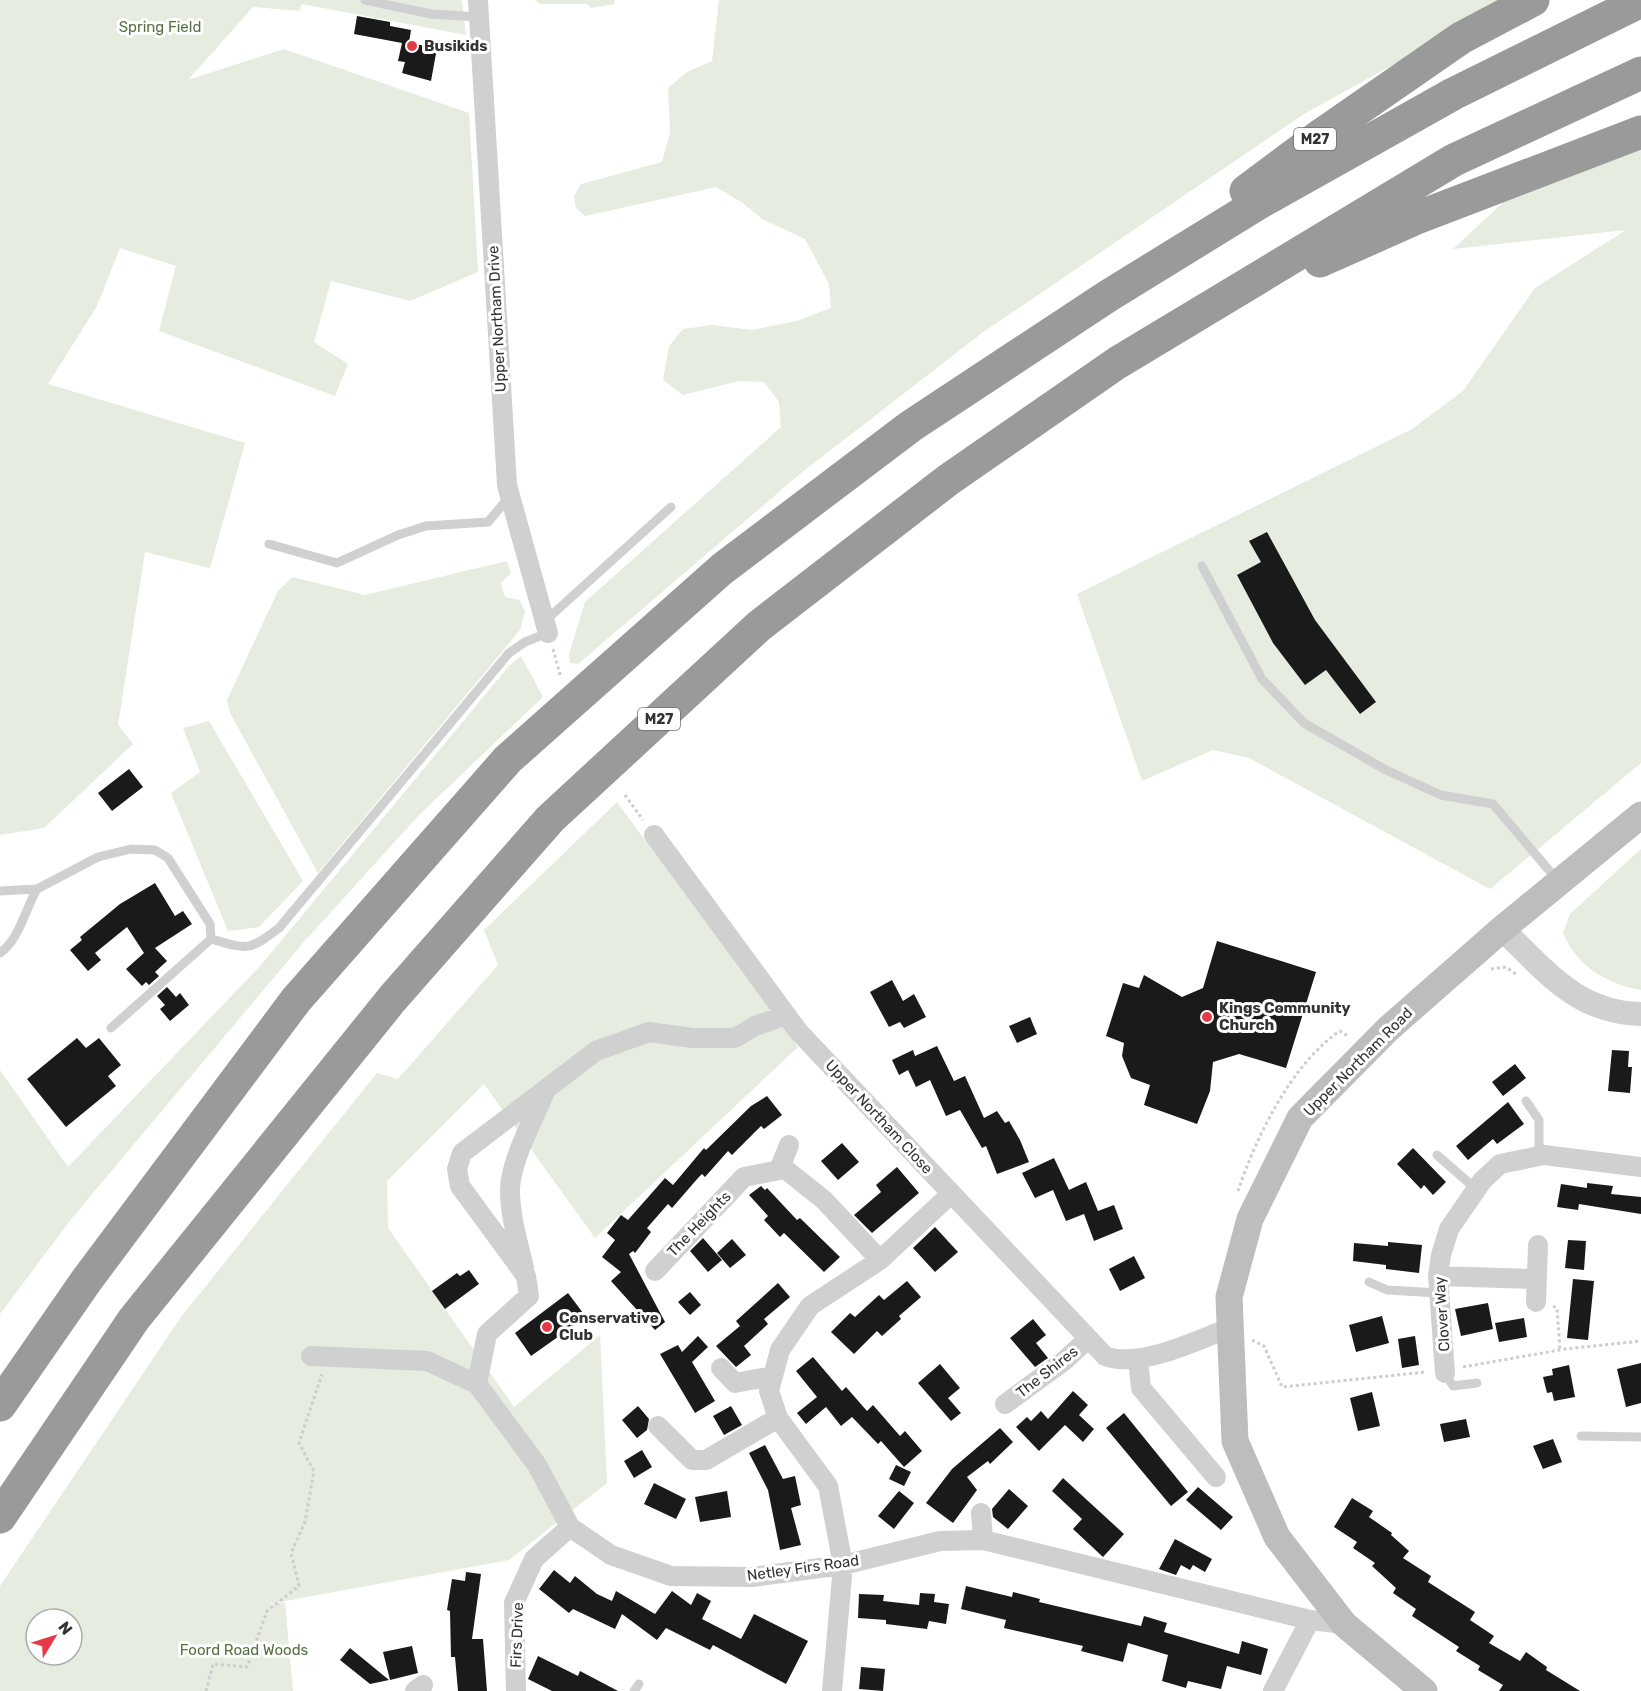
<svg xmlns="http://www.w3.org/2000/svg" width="1641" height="1691" viewBox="0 0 1641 1691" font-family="Rubik,sans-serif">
  <rect width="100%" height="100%" fill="#fff"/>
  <!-- green -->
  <path fill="#e6ecdf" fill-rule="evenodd" d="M0 0H462L466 35 302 4 299 11 253 7 188 80 284 49 469 113 478 272 410 301 331 281 314 342 348 364 335 396 159 331 176 266 120 248 97 306 48 384 245 443 210 568 145 552 118 725 133 744 44 828 0 835Z
    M535 0H614L615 4 591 8 587 4H540Z
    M719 0H1510L1304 114 982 333 801 473 578 664 570 663 569 654 585 602 781 427 779 402 764 382 739 381 683 395 663 380 669 346 683 329 712 325 752 330 797 321 831 308 829 284 805 239 762 219 743 203 716 187 585 216 576 208 574 196 581 184 662 162 670 132 668 88 687 72 712 61Z
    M1641 132V763L1490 889 1249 758 1213 750 1142 781 1077 594 1412 429 1463 391 1535 288 1626 230 1453 249 1535 173Z
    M507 561 511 573 501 583 505 597 520 600 525 612 520 630 318 873 230 713 227 700 278 591 292 577 365 595Z
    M521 656 543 697 419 815 302 944 72 1218 0 1314V1070L68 1167 261 965 509 666Z
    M209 721 303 881 259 927 228 931 171 793 200 772 183 728Z
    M617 802 798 1047 595 1238 484 1084 387 1181 388 1228 514 1407 600 1335 607 1483 509 1560 263 1605 285 1602 293 1691H0V1586L181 1317 377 1073 398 1079 498 965 484 930ZM36 1619H72V1655H36Z
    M1641 849V990C1606 984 1577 966 1563 933L1570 914Z"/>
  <!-- building -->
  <path fill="#1a1a1a" d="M357 16 390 22V26L411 30 409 43 437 48 431 81 402 73 405 62 398 61 402 43 354 34Z
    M1267 532 1315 620 1376 702 1360 714 1326 670 1305 685 1273 643 1237 575 1261 562 1249 541Z
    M129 769 143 787 112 811 98 793Z
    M155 883 175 916 183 911 192 924 155 948 167 961 155 972 159 976 149 985 146 982 142 986 126 969 144 953 127 927 95 953 101 960 88 971 70 950 82 940 80 937 120 904Z
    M1217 941 1316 972 1286 1068 1239 1054 1213 1062 1210 1091 1197 1124 1144 1105 1150 1085 1131 1078 1122 1056 1124 1043 1106 1036 1123 983 1139 988 1144 975 1182 997 1203 988Z
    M892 980 903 1001 914 994 926 1017 904 1028 900 1022 889 1027 870 992Z
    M167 987 176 997 180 993 189 1005 170 1021 160 1009 165 1005 157 996Z
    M1030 1017 1037 1034 1017 1043 1009 1026Z
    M77 1038 86 1048 99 1038 121 1065 108 1076 116 1086 66 1127 27 1079Z
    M937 1046 954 1081 965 1076 984 1118 997 1111 1005 1123 1009 1121 1020 1140 1029 1162 997 1174 986 1146 982 1148 960 1110 946 1116 930 1080 916 1087 908 1070 899 1075 892 1060 913 1050 915 1056Z
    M1612 1050 1629 1051 1628 1067H1632L1630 1093 1608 1091Z
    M1515 1064 1526 1078 1503 1096 1492 1082Z
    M767 1096 782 1115 764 1129 761 1126 732 1155 728 1151 705 1177 702 1174 698 1178 672 1208 668 1204 647 1228 651 1232 635 1253 633 1251 629 1254 665 1322 655 1330 611 1281 621 1272 602 1257 615 1240 607 1233 621 1215 628 1220 665 1178 673 1185 704 1148 706 1150 751 1106Z
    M1508 1102 1524 1124 1497 1144 1493 1139 1468 1160 1456 1146Z
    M842 1143 859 1162 838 1180 821 1161Z
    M1413 1148 1446 1182 1433 1195 1424 1185 1421 1189 1397 1164Z
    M1054 1158 1069 1190 1086 1182 1098 1211 1114 1205 1123 1229 1094 1241 1084 1214 1066 1221 1053 1190 1035 1198 1022 1173Z
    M897 1167 919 1193 872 1233 854 1215 881 1192 876 1185Z
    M1587 1183 1613 1186 1611 1194 1641 1197V1214L1579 1204 1578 1210 1557 1207 1561 1184 1587 1188Z
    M761 1186 765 1190 767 1188 797 1220 800 1218 840 1257 824 1272 784 1233 780 1237 764 1220 768 1216 749 1195Z
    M935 1227 958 1252 935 1272 913 1248Z
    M703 1238 722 1260 708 1272 690 1251Z
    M732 1239 746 1255 730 1268 717 1253Z
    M1568 1240 1586 1241 1584 1270 1565 1268Z
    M1388 1242 1422 1245 1419 1273 1386 1269V1265L1353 1261 1354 1243 1388 1246Z
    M1134 1256 1145 1278 1120 1291 1109 1269Z
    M469 1270 479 1284 445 1309 432 1291 457 1273 460 1276Z
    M1573 1279 1594 1281 1588 1340 1567 1338Z
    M907 1281 921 1297 899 1316 901 1319 882 1336 877 1331 854 1354 831 1332 850 1313 855 1317 879 1295 884 1300Z
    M778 1283 790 1297 764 1319 768 1324 744 1346 751 1355 736 1367 716 1346 740 1326 736 1321Z
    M690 1292 701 1305 690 1315 678 1302Z
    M568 1293 586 1317 531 1356 515 1333Z
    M1488 1303 1493 1329 1461 1336 1455 1309Z
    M1382 1316 1389 1343 1356 1352 1349 1325Z
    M1524 1318 1527 1337 1499 1342 1495 1323Z
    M1033 1319 1046 1335 1036 1343 1048 1358 1035 1367 1010 1338Z
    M698 1336 708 1347 692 1362 715 1401 695 1413 660 1354 678 1345 682 1352Z
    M1415 1336 1419 1365 1402 1368 1398 1339Z
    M813 1357 842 1391 846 1387 867 1411 873 1405 900 1436 905 1431 922 1451 904 1467 881 1441 878 1444 852 1417 841 1426 826 1407 806 1424 797 1413 817 1397 796 1371Z
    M1641 1363V1403L1626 1407 1617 1369Z
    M940 1364 960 1388 948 1398 961 1413 951 1421 918 1383Z
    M1569 1365 1575 1397 1554 1401 1552 1392 1547 1393 1543 1377 1553 1375 1552 1369Z
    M1073 1391 1088 1405 1079 1415 1094 1429 1083 1442 1065 1425 1039 1451 1016 1427 1027 1417 1031 1421 1041 1411 1048 1419Z
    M1372 1392 1380 1426 1358 1431 1350 1398Z
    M638 1406 649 1419 647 1430 637 1438 622 1420Z
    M731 1406 742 1425 724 1435 713 1416Z
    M1124 1413 1188 1492 1171 1506 1106 1428Z
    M1466 1419 1470 1437 1444 1442 1440 1424Z
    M1000 1428 1013 1442 990 1464 988 1461 967 1477 977 1490 953 1523 926 1503 952 1469Z
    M1553 1439 1562 1462 1543 1469 1533 1446Z
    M765 1445 783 1479 795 1476 801 1505 791 1508 801 1545 780 1550 768 1490 749 1453Z
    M642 1450 652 1467 634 1478 624 1461Z
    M896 1465 911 1472 904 1486 889 1479Z
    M1063 1478 1124 1534 1103 1557 1073 1529 1082 1519 1052 1491Z
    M654 1483 686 1499 676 1519 644 1504Z
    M1198 1487 1233 1517 1221 1530 1186 1500Z
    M1009 1489 1028 1506 1008 1529 993 1517 992 1509Z
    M727 1491 731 1517 700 1522 695 1497Z
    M899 1491 914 1503 894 1529 878 1516Z
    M1352 1498 1373 1511 1369 1517 1392 1533 1391 1535 1409 1551 1403 1558 1431 1576 1428 1582 1475 1612 1470 1620 1494 1636 1489 1643 1520 1661 1526 1652 1547 1667 1546 1670 1580 1691H1499L1503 1685 1478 1670 1480 1666 1456 1651 1459 1647 1412 1616 1416 1609 1393 1593 1396 1588 1372 1566 1375 1563 1353 1548 1357 1542 1334 1527Z
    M1175 1539 1212 1559 1205 1572 1193 1565 1190 1570 1181 1565 1176 1575 1159 1569Z
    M554 1570 570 1583 575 1576 597 1594 612 1601 616 1591 655 1614 672 1591 691 1605 697 1593 711 1601 702 1619 741 1639 754 1614 808 1641 786 1684 713 1645 710 1650 666 1628 657 1640 622 1614 615 1629 573 1609 569 1613 539 1589Z
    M466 1572 481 1574 472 1639H483L487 1691H458L455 1657H451L450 1611 447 1610 452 1579 465 1581Z
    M966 1586 1012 1597 1013 1592 1040 1599 1039 1602 1141 1626 1144 1616 1167 1623 1164 1632 1239 1654 1242 1641 1268 1649 1261 1675 1227 1666 1221 1689 1188 1681 1186 1688 1162 1681 1168 1655 1128 1643 1123 1662 1081 1651 1083 1646 1004 1628 1006 1620 961 1609Z
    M920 1593 935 1594 934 1602 949 1604 946 1624 929 1621 927 1629 886 1624V1620L858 1618 859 1594 884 1595 883 1601 919 1605Z
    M412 1646 418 1673 390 1680 383 1652Z
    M350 1648 389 1680 370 1684 340 1660Z
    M538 1656 578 1676 580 1671 618 1691H552L528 1679Z
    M861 1667 885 1669 883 1691 859 1689Z"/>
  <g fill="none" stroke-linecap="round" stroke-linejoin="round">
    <!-- path -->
    <path stroke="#cdcdcd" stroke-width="3" stroke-dasharray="3 3" stroke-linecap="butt" d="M553 649 561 678
      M625 795 643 820
      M1491 969 1506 967 1517 975
      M1238 1191C1256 1137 1292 1063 1340 1031L1349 1037
      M1553 1306 1557 1308 1560 1350
      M1252 1340 1264 1346 1282 1387 1426 1372
      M1463 1367 1565 1349 1641 1341
      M206 1691 213 1664 247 1667 267 1611 299 1586 291 1553 305 1522 314 1471 299 1443 322 1374"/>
    <!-- service -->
    <path stroke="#d0d0d0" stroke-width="9" d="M365 0 431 14 479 17
      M269 544 337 563 398 535 426 526 488 522 509 497
      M1202 566 1262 679 1304 723 1386 770 1441 795 1493 804 1558 881
      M545 621 671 507
      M0 891 37 889 98 857 131 849 155 850 168 858 210 924 211 939 111 1028
      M211 939C247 949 248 952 279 928L509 653 525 642 548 633
      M0 953C19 940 25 910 37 889
      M1526 1101 1539 1120V1156
      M1437 1155 1476 1189
      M1369 1282 1387 1290 1439 1293
      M1445 1373 1453 1386 1477 1383
      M1581 1436 1641 1437
      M634 1691 639 1684"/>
    <!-- minor -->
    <path stroke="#d0d0d0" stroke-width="20" d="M478 0 507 485 548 633
      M654 835 798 1031 1105 1356C1139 1369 1196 1341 1229 1328
      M779 1170 789 1145
      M524 1268C518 1242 510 1216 510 1190 510 1161 535 1117 546 1089
      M655 1271 744 1177 785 1169 824 1200 880 1260
      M1438 1276 1535 1279
      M1536 1302 1538 1245
      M311 1356 427 1361 477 1384 537 1465 570 1527 611 1555 671 1576 752 1577 843 1565 940 1541 983 1540 1310 1620 1344 1624
      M1138 1360 1141 1388 1216 1477
      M721 1368 735 1383 773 1376
      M1445 1373 1438 1276 1441 1255 1449 1229 1482 1181 1500 1164 1544 1155 1641 1167
      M477 1384 487 1334 529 1296 526 1276 460 1186 457 1169 462 1153 596 1051 649 1032 692 1038H735L755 1026 786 1015
      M1005 1404 1064 1361 1088 1339
      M658 1426 692 1460H706L778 1418
      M981 1513 983 1540
      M415 1691 423 1685
      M516 1691 514 1603 534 1559 570 1527
      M832 1691 843 1565 828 1486 778 1418 769 1391 780 1350 810 1306 880 1260 951 1194
      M1273 1691 1310 1620"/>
    <!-- tertiary -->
    <path stroke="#d0d0d0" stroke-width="24" d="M1502 929C1545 970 1577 1013 1641 1014"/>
    <!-- secondary -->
    <path stroke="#bdbdbd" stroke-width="27" d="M1424 1691 1344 1624 1277 1537 1235 1441 1229 1297 1250 1219 1300 1118 1388 1029 1502 929 1641 815"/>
    <!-- motorway -->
    <path stroke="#9a9a9a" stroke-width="33" d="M1246 191 1321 135 1461 38 1533 0
      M1320 261 1419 217 1641 132
      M0 1405 86 1281 296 1000 508 759 722 569 911 426 1108 296 1259 203 1453 94 1641 1
      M0 1517 134 1319 392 999 550 819 759 626 948 480 1117 363 1454 160 1641 73"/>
  </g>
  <!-- markers -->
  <g fill="#e63946" stroke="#fff" stroke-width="2">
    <circle cx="412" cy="46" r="6"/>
    <circle cx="1207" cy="1017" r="6"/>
    <circle cx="547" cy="1327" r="6"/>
  </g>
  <g text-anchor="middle" stroke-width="6" stroke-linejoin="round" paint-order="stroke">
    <!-- shield labels -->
    <g fill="#fff" stroke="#707070" stroke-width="1.5">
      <rect x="1294" y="128" width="42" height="22" rx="4.5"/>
      <rect x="638" y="708" width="42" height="22" rx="4.5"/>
    </g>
    <g font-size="14" font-weight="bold" fill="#333">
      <text x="1315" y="144">M27</text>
      <text x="659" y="724">M27</text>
    </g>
    <!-- park labels -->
    <g font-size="15" fill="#56703f" stroke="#fff">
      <text x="160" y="32">Spring Field</text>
      <text x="244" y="1655">Foord Road Woods</text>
    </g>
    <!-- poi labels -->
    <g font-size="15" font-weight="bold" fill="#333" stroke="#fff" text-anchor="start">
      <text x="424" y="51">Busikids</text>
      <text x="1219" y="1013">Kings Community<tspan x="1219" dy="17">Church</tspan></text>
      <text x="559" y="1323">Conservative<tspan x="559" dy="17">Club</tspan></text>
    </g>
    <!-- street labels -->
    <g font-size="15" fill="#333" stroke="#fff">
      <text transform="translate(497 319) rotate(-93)" y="5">Upper Northam Drive</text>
      <text transform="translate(1358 1062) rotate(-45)" y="5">Upper Northam Road</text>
      <text transform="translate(879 1117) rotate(47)" y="5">Upper Northam Close</text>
      <text transform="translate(699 1224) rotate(-46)" y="5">The Heights</text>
      <text transform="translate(1442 1314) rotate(-94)" y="5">Clover Way</text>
      <text transform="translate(1047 1372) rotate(-38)" y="5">The Shires</text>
      <text transform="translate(803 1568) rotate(-8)" y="5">Netley Firs Road</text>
      <text transform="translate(517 1635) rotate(-88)" y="5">Firs Drive</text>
    </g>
  </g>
  <!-- north arrow -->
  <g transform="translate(54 1637) rotate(52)"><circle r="28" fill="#ffffff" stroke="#adadad" stroke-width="1.5"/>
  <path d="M0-4.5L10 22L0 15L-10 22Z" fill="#e63946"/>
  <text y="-9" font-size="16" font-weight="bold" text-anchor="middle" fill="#333333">N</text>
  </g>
</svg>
